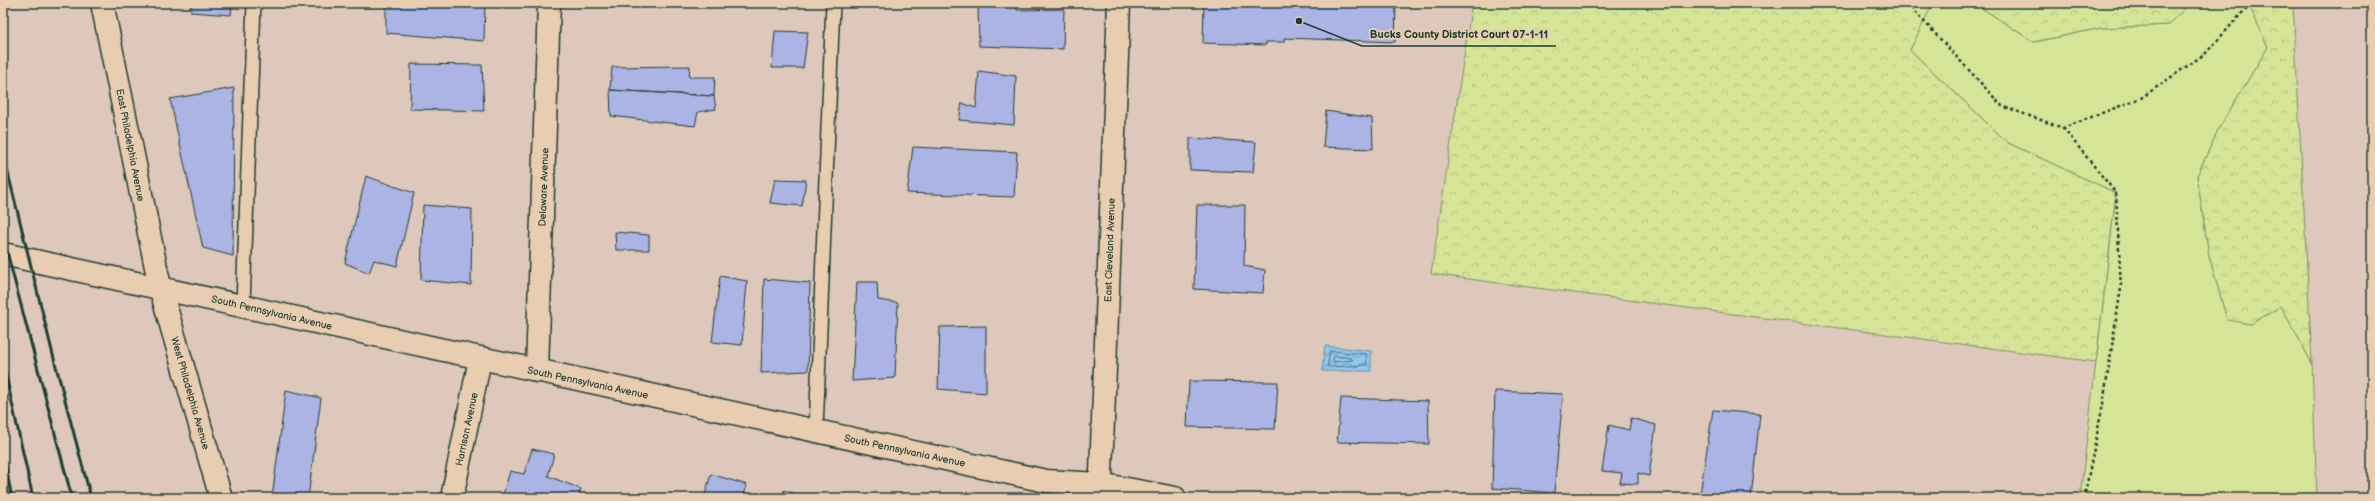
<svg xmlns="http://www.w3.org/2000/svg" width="2375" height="501" viewBox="0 0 2375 501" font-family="'Balsamiq Sans',sans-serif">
  <defs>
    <pattern id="forest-crowns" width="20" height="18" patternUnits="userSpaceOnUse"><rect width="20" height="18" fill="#d6e497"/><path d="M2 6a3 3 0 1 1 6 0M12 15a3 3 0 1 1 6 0" fill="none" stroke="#b7c483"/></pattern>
    <pattern id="water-waves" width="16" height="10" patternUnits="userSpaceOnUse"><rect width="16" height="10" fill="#91c6ee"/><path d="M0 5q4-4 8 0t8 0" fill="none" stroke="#76a2c2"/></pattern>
  </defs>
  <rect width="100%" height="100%" fill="#ddc8bb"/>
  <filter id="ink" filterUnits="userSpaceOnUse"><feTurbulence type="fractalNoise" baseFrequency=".025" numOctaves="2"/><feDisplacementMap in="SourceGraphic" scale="8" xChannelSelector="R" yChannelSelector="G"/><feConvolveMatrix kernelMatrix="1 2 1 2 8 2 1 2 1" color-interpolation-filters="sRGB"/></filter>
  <g filter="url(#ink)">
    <!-- grass -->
    <path fill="#d6e497" stroke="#7a9066" d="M1933 3H1974L2034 42 2101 28 2169 25 2190 3 2250 4 2268 47 2219 128 2197 176 2209 255 2227 320 2251 324 2281 306 2312 363 2317 498H2080L2116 193 2008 143 1910 50Z"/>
    <!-- forest -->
    <path fill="url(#forest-crowns)" stroke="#7a9066" d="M1472 3H1933L1910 50 2008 143 2116 193 2096 362 1431 274Z
      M1974 3H2190L2169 25 2101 28 2034 42Z
      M2248 3H2293L2312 363 2281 306 2251 324 2227 320 2209 255 2197 176 2219 128 2268 47Z"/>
    <!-- water -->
    <path fill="url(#water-waves)" stroke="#638fa4" d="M1325 346 1371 351V371H1322Z"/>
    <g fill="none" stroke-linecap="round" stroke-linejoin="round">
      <!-- shore -->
      <path stroke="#4d747e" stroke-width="1" d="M1330 351 1366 354 1367 365 1328 367Z
        M1335 356 1351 358 1353 360 1334 362 1333 359Z"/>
    </g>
    <!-- building -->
    <path fill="#abb4e5" stroke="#1f3d34" d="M191 3H232L231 15 191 12Z
      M386 3H485L484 41 386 33Z
      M978 3H1016L1017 10 1064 9 1063 49 979 46Z
      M1204 3H1396L1395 42 1284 38V42H1266V45L1203 43Z
      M775 31 808 32 803 68H772Z
      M411 64 482 65 484 111 410 109Z
      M690 66 689 77H715L714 96 610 90 612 67Z
      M979 71 1016 76 1014 125 959 120 962 103 976 108Z
      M234 88 233 256 203 248 170 99Z
      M610 90 714 96 716 109 698 112 695 126 611 116Z
      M1326 111 1372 118 1373 149 1323 147Z
      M1190 138 1256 142 1253 172 1190 170Z
      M913 147 1017 152 1014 197 907 193Z
      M366 176 414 193 397 266 374 260 369 273 345 263Z
      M775 179 806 180 802 206 770 203Z
      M423 205 472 209 471 285 421 280Z
      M1197 205H1245L1244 266 1265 270 1263 293 1194 289Z
      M615 232 649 235V250H616Z
      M720 276 747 281 742 345 712 342Z
      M764 279 810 283 808 371 761 373Z
      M857 282H877L878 300 898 303 895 378 852 381Z
      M986 326V393L938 389 940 327Z
      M1189 381 1278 382 1275 429 1187 427Z
      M286 390 321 398 308 498H272Z
      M1495 391 1563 394 1554 493 1492 488Z
      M1341 398 1428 401 1429 444 1337 442Z
      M1713 410 1760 414 1751 498 1700 494Z
      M1631 418 1656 425 1649 476 1638 473V484L1620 483 1622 473 1602 471 1609 425 1629 430Z
      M532 449 554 454 548 476 581 489 578 498H502L510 471 524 474Z
      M711 474 747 485 743 498H704Z
      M784 490 807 498H781Z"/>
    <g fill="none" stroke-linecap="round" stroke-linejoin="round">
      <defs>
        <path id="lane" d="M243 305 254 3
          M816 431 833 3"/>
        <path id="street" d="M102 3 160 287
          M537 371 549 3
          M452 498 480 359
          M1100 498 1119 3"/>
        <path id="secondary" d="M3 254 1046 481 1100 484 1175 498
          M160 287 221 498"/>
      </defs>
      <!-- lane casing -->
      <use href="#lane" stroke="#1f3d34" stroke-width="16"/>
      <!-- street casing -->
      <use href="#street" stroke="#1f3d34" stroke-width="25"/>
      <!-- secondary casing -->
      <use href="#secondary" stroke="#1f3d34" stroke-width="25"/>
      <!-- path -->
      <path stroke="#1f3d34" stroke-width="2.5" stroke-dasharray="3 3" stroke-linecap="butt" d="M1907 3 2002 106 2063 128 2141 98 2206 53 2251 3
        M2063 128 2116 193 2121 288 2103 404 2084 498"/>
      <!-- lane -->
      <use href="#lane" stroke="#e9cdb0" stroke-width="13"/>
      <!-- street -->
      <use href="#street" stroke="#e9cdb0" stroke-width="22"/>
      <!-- secondary -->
      <use href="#secondary" stroke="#e9cdb0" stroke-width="22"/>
      <!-- rail -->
      <path stroke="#1f3d34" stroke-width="3" d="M3 153 53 355 91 498
        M3 237 72 498
        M3 362 33 498
        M3 453 12 498"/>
    </g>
  </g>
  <g text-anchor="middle" stroke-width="3.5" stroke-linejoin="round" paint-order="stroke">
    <!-- street labels -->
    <g font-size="10" fill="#1f3d34" stroke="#e9cdb0">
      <text transform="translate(131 145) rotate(79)" y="4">East Philadelphia Avenue</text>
      <text transform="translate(543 187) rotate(-88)" y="4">Delaware Avenue</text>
      <text transform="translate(1109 250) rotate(-88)" y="4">East Cleveland Avenue</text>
      <text transform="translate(272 312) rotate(13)" y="4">South Pennsylvania Avenue</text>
      <text transform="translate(588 382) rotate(12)" y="4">South Pennsylvania Avenue</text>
      <text transform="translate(191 393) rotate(74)" y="4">West Philadelphia Avenue</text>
      <text transform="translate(466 429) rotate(-78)" y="4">Harrison Avenue</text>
      <text transform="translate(905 450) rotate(12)" y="4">South Pennsylvania Avenue</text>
    </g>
  </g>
  <!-- callouts -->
  <path fill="none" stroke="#1f3d34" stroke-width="1.5" d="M1299 21L1362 46H1556"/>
  <circle fill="#1f3d34" stroke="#e9cdb0" stroke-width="1.5" cx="1299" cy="21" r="4"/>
  <g font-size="11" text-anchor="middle" font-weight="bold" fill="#1f3d34" stroke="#e9cdb0" stroke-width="3.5" stroke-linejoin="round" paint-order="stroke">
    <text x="1459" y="38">Bucks County District Court 07-1-11</text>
  </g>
  <!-- margin -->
  <rect width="2375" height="501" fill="none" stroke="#e9cdb0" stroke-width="16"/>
  <rect x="8" y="8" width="2359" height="485" fill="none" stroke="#1f3d34" stroke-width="1.5" filter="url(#ink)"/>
</svg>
